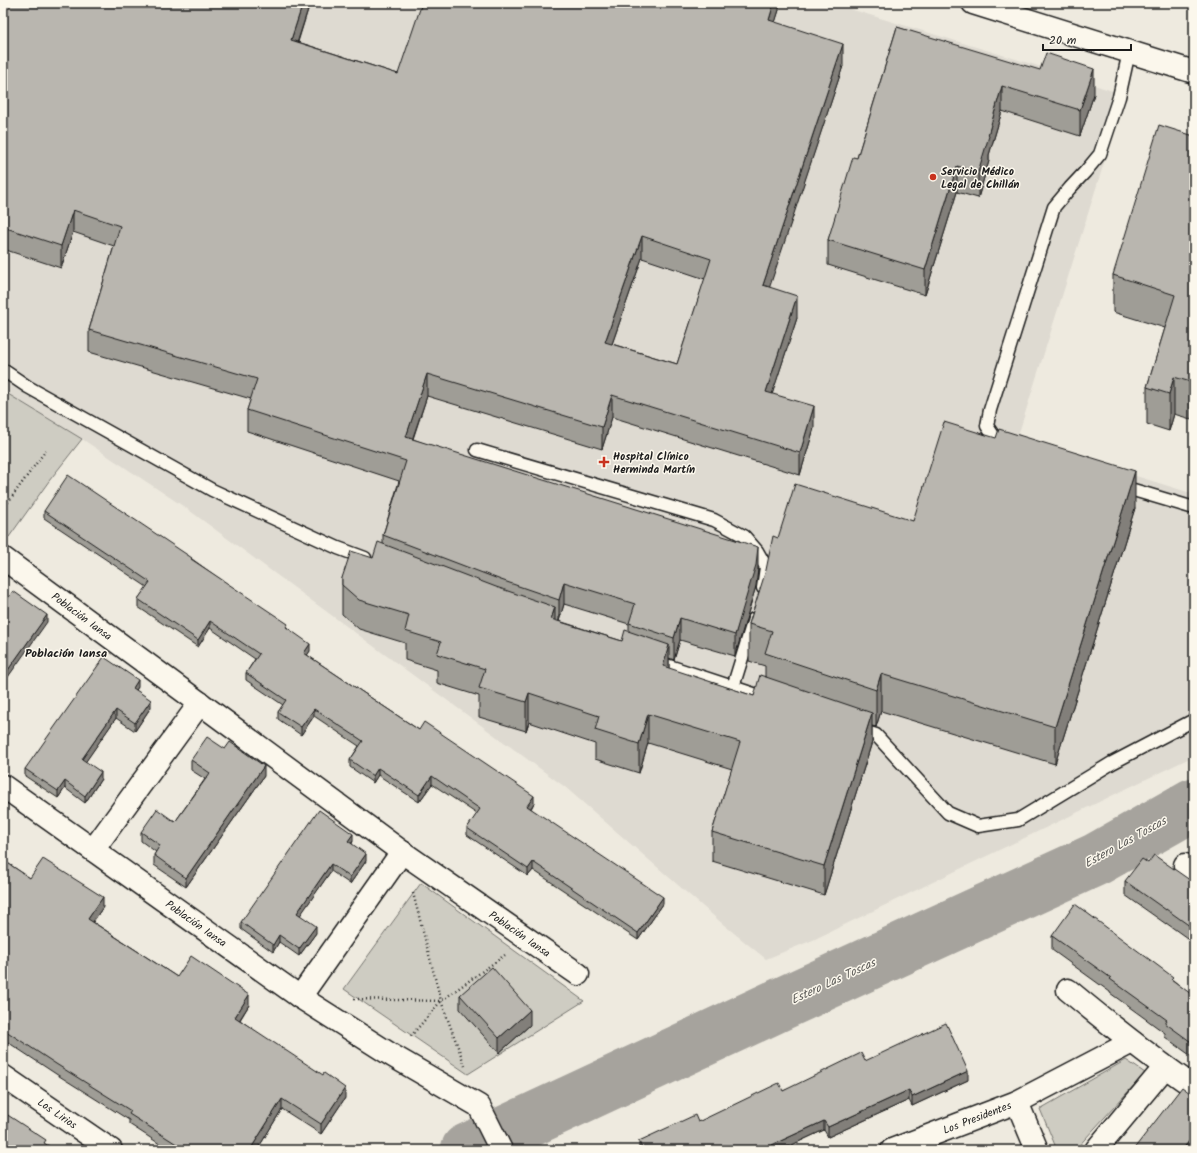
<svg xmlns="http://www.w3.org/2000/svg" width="1197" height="1153" viewBox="0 0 1197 1153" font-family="Kalam,sans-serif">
  <rect width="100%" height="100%" fill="#eeeadf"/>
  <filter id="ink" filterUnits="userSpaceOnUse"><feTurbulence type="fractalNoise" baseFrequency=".025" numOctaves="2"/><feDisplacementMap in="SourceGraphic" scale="8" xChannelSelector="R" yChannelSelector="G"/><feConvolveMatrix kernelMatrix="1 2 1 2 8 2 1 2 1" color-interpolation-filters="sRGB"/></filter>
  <g filter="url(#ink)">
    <!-- built -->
    <path fill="#dedad1" d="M3 3H830L1035 65 1127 96 1102 169 1017 439 1194 494V756L813 940 766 959 724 925 565 787 186 508 82 439 3 391Z"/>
    <!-- green -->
    <path fill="#ceccc2" stroke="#75746f" d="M3 391 82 439 49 481 9 537 3 532Z
      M421 883 584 1001 468 1074 344 989Z
      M1126 1060 1145 1073 1075 1150H1057L1040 1109Z"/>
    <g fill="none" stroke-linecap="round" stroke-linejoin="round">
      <!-- river -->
      <path stroke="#a6a39d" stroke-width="53" d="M467 1150 781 1004 1097 859 1194 804"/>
      <defs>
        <path id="service" d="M3 370 28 387 212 490 338 548 365 558
          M1006 448 995 438 987 426 990 410 1054 207 1070 188 1085 172 1100 154 1119 97 1129 52
          M477 450 714 520 744 536 757 551 766 567 763 588
          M1120 486 1194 508
          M654 661 769 699
          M733 687 754 619
          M857 729 876 735 948 813 978 826 1018 820 1112 763 1194 720"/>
        <g id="minor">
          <path id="s1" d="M3 558 402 852 578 974"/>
          <path id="s2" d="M3 786 300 997 393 1056 479 1106 501 1150"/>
          <path d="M93 850 200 703"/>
          <path d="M1185 865 1194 871"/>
          <path d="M1068 990C1109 1024 1150 1057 1194 1087"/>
          <path d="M300 997 402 852"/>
          <path id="s3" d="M3 1076 111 1150"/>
          <path d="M1017 1102 1037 1150"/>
          <path id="s4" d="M892 1150 1017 1102 1132 1042"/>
          <path d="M1096 1150 1165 1067"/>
        </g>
        <path id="secondary" d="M973 3 1194 72"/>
      </defs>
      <!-- service casing -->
      <use href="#service" stroke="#1c1c1c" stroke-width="15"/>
      <!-- minor casing -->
      <use href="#minor" stroke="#1c1c1c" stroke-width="25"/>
      <!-- secondary casing -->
      <use href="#secondary" stroke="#1c1c1c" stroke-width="25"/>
      <!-- path -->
      <path stroke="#1c1c1c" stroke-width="2.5" stroke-dasharray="1 3" stroke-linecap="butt" d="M3 509 46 450
        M413 893 441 1001 465 1066
        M354 999 441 1001
        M411 1036 441 1001 505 955"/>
      <!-- service -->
      <use href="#service" stroke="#fbf7ec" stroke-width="12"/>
      <!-- minor -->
      <use href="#minor" stroke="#fbf7ec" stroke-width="22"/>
      <!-- secondary -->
      <use href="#secondary" stroke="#fbf7ec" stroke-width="22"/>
    </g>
    <!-- wall -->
    <path fill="#9f9d96" stroke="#1c1c1c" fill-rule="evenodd" d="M3 3H310L298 42 398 74 779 3V10L775 22 843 66 769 287 797 318 772 394 814 428 800 475 612 417 602 449 427 396 413 439 758 569 756 586 751 603 735 656 680 640 674 660 669 658V669L754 696 765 677V666L749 661V624L778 538 913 521 1135 508 1055 764 881 711 876 727 872 726V742L824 895 712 861V832L732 769 648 743 639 773 595 759V744L529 722 526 731 479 717V696L437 683V670L405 660V643L359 629 342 614V578L373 558 383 544V535L399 481 247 431V410L251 399 89 352V330L114 246 73 232 61 268 3 249ZM642 258 705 279 677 364 612 344ZM564 604 629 624V632L622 641 559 621Z
      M897 27 1094 94 1080 136 1002 111 989 155V161L978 198 957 192 925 295 828 265V240L857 158Z
      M1194 136V420L1174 414 1169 431 1147 424V387L1165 328 1113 312V275Z
      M44 511 192 559 288 628 310 651 307 655 419 730 534 803 531 809 663 904 638 940 533 870 528 876 467 835V828L477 814 432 784 419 802 378 775 373 783 350 767V760L359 746 314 716 301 735 278 719V712L283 705 246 680V673L255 659 210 628 198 647 138 607V599L147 587 44 518Z
      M138 687 136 690 151 707 135 731 116 718 85 762 101 779 85 803 65 788 58 798 25 776V769Z
      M225 749 264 776 186 887 154 865V855L156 852 141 841V832L175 822 205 779 191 770V760Z
      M353 841 352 844 366 861 350 884 331 871 300 915 316 933 299 956 279 942 273 952 241 929V922Z
      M3 860 30 878 103 907 93 922 177 977 249 1005 240 1020 345 1098 321 1134 282 1109 257 1150H169L129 1124V1120L56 1074 3 1039Z
      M1148 863 1194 883V943L1166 923V924L1125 895V881Z
      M1052 936 1173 980 1194 998V1058L1165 1037V1033L1110 993V992L1052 950Z
      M460 995 530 1025 499 1053 460 1009Z
      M865 1061 968 1080 912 1106 909 1100 828 1137 824 1130 781 1150H639V1141L698 1122Z
      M1194 1096V1150H1133Z"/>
    <!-- shaded-wall -->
    <path fill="#827f7a" stroke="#1c1c1c" d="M303 3H310L291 62V40Z
      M774 3H779V10L769 42V20Z
      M843 44V66L763 307V285Z
      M1094 69V94L1080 136V110Z
      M1002 86V111L989 155V161L978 198V172L988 135Z
      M957 166V192L925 295V270Z
      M73 210V232L61 268V246Z
      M642 236V258L605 364V342Z
      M797 296V318L766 413V392Z
      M427 374V396L406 458V437Z
      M1174 377V414L1169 431V394Z
      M612 395V417L602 449V427Z
      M814 406V428L800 475V453Z
      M1135 471V508L1055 764V727Z
      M758 547V569L756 586 751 603 735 656V635Z
      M564 582V604L559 621V600Z
      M555 607V636L551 619Z
      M47 615V622L3 684V677Z
      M680 618V640L674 660V638Z
      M210 621V628L198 647V640Z
      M310 644V651L304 660V653Z
      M669 645V674L663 666Z
      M881 674V711L876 727V690Z
      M138 680V687L133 695V688Z
      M529 693V722L526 731V702Z
      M151 700V707L135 731V723Z
      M314 709V716L301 735V727Z
      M116 710V718L82 767V759Z
      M872 713V742L824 895V866Z
      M648 714V743L639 773V744Z
      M264 766V776L186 887V878Z
      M378 768V775L373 783V776Z
      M101 772V779L85 803V796Z
      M432 776V784L419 802V795Z
      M65 781V788L58 798V791Z
      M534 796V803L527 814V806Z
      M353 834V841L348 848V841Z
      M366 854V861L350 884V877Z
      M533 862V870L528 876V869Z
      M331 864V871L297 920V913Z
      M103 897V907L88 929V919Z
      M663 897V904L638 940V933Z
      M316 926V933L299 956V949Z
      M279 935V942L273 952V945Z
      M249 995V1005L235 1027V1017Z
      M530 1010V1025L499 1053V1038Z
      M968 1071V1080L912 1106V1097Z
      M345 1088V1098L321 1134V1124Z
      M909 1090V1100L828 1137V1127Z
      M282 1099V1109L257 1150H250Z
      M824 1121V1130L781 1150H761Z
      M1190 1140V1150H1182Z"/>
    <!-- building -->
    <path fill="#b9b6af" stroke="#1c1c1c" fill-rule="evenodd" d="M3 3H303L291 40 398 74 422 3H774L769 20 843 44 763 285 797 296 766 392 814 406 800 453 612 395 602 427 427 374 406 437 758 547 756 565 751 581 735 635 680 618 674 638 629 623 635 604 564 582 559 600 501 580 383 535 406 461 247 410 257 379 89 330 120 226 73 210 61 246 3 227ZM642 236 711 259 677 364 605 342Z
      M897 27 1040 70 1046 53 1094 69 1080 110 1002 86 988 135 989 136 978 172 957 166 925 270 828 240 853 157 857 158Z
      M1159 125 1194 136V383L1174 377 1169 394 1147 387 1175 295 1113 275Z
      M944 422 996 438 999 429 1135 471 1055 727 881 674 876 690 765 653 772 631 749 624 766 570 773 536 778 538 795 484 913 521Z
      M68 475 192 558 191 559 288 624 286 627 310 644 304 653 419 730 424 722 534 796 527 806 663 897 638 933 533 862 528 869 467 828 480 809 432 776 419 795 378 768 373 776 350 760 363 741 314 709 301 727 278 712 286 700 246 673 259 654 210 621 198 640 138 599 150 582 44 511Z
      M378 542 496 587 555 607 551 619 622 641 625 630 669 645 663 666 754 696 760 675 872 713 824 866 712 832 740 742 648 714 639 744 595 730 599 716 529 693 526 702 479 688 485 669 437 654 441 642 405 631 409 615 359 600 342 585V578L351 551 373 558Z
      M13 591 47 615 3 677V595L8 598Z
      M104 657 138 680 133 688 151 700 135 723 116 710 82 759 101 772 85 796 65 781 58 791 25 769Z
      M207 737 225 749 230 742 264 766 186 878 154 855 160 845 141 832 157 809 175 822 210 773 191 760Z
      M319 810 353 834 348 841 366 854 350 877 331 864 297 913 316 926 299 949 279 935 273 945 241 922Z
      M1154 855 1194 883V929L1166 909V910L1125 881 1142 859 1148 863Z
      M43 859 103 897 88 919 177 977 191 956 249 995 235 1017 323 1075 324 1073 345 1088 321 1124 282 1099 250 1150H186L129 1114 131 1111 56 1064 3 1029V860L30 878Z
      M1075 904 1173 977 1171 979 1191 994 1194 998V1044L1165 1023 1167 1020 1110 979 1111 978 1052 936Z
      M492 967 530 1010 499 1038 460 995Z
      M946 1023 968 1071 912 1097 909 1090 828 1127 824 1121 761 1150H641L642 1149 639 1141 695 1115 698 1122 779 1083 783 1091 861 1053 865 1061Z
      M1182 1087 1194 1096V1148L1190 1140 1182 1150H1133Z
      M3 1112 46 1140 44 1143 55 1150H3Z"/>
  </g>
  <!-- markers -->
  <g fill="#c8321e" stroke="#fbf7ec" stroke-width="1.5">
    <circle cx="933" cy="177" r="4"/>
    <path d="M602 456h4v4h4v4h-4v4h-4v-4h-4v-4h4z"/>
  </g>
  <g text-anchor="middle" stroke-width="3" stroke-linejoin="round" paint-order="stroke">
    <!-- poi labels -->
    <g font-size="11" font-weight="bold" fill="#1c1c1c" stroke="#fbf7ec" text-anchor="start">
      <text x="941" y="175">Servicio Médico<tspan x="941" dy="13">Legal de Chillán</tspan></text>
      <text x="613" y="460">Hospital Clínico<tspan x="613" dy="13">Herminda Martín</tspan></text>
    </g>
    <!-- street labels -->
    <g font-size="11" fill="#1c1c1c" stroke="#fbf7ec">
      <text dy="4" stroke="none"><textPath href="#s1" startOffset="98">Población Iansa</textPath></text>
      <text dy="4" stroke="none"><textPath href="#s2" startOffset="237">Población Iansa</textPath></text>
      <text dy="4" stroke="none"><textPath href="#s1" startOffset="639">Población Iansa</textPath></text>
      <text dy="4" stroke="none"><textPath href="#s3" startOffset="66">Los Lirios</textPath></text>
      <text dy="4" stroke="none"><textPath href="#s4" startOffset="91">Los Presidentes</textPath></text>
    </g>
    <!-- neighbourhood labels -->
    <g font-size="12" font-weight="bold" fill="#1c1c1c" stroke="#fbf7ec">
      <text x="66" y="657">Población Iansa</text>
    </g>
    <!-- water labels -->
    <g font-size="12" font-style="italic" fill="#5a5956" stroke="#fbf7ec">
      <text transform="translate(1125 842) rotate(-29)" y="4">Estero Las Toscas</text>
      <text transform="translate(833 981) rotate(-25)" y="4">Estero Las Toscas</text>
    </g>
  </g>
  <!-- margin -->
  <rect width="1197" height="1153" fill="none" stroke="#fbf7ec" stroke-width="16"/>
  <rect x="8" y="8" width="1181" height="1137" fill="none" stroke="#1c1c1c" stroke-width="1.5" filter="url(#ink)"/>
  <!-- scale -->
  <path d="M1043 44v6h88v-6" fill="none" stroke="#1c1c1c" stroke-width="2"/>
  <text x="1049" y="44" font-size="12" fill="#1c1c1c" stroke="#fbf7ec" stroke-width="3" paint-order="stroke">20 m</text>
</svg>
